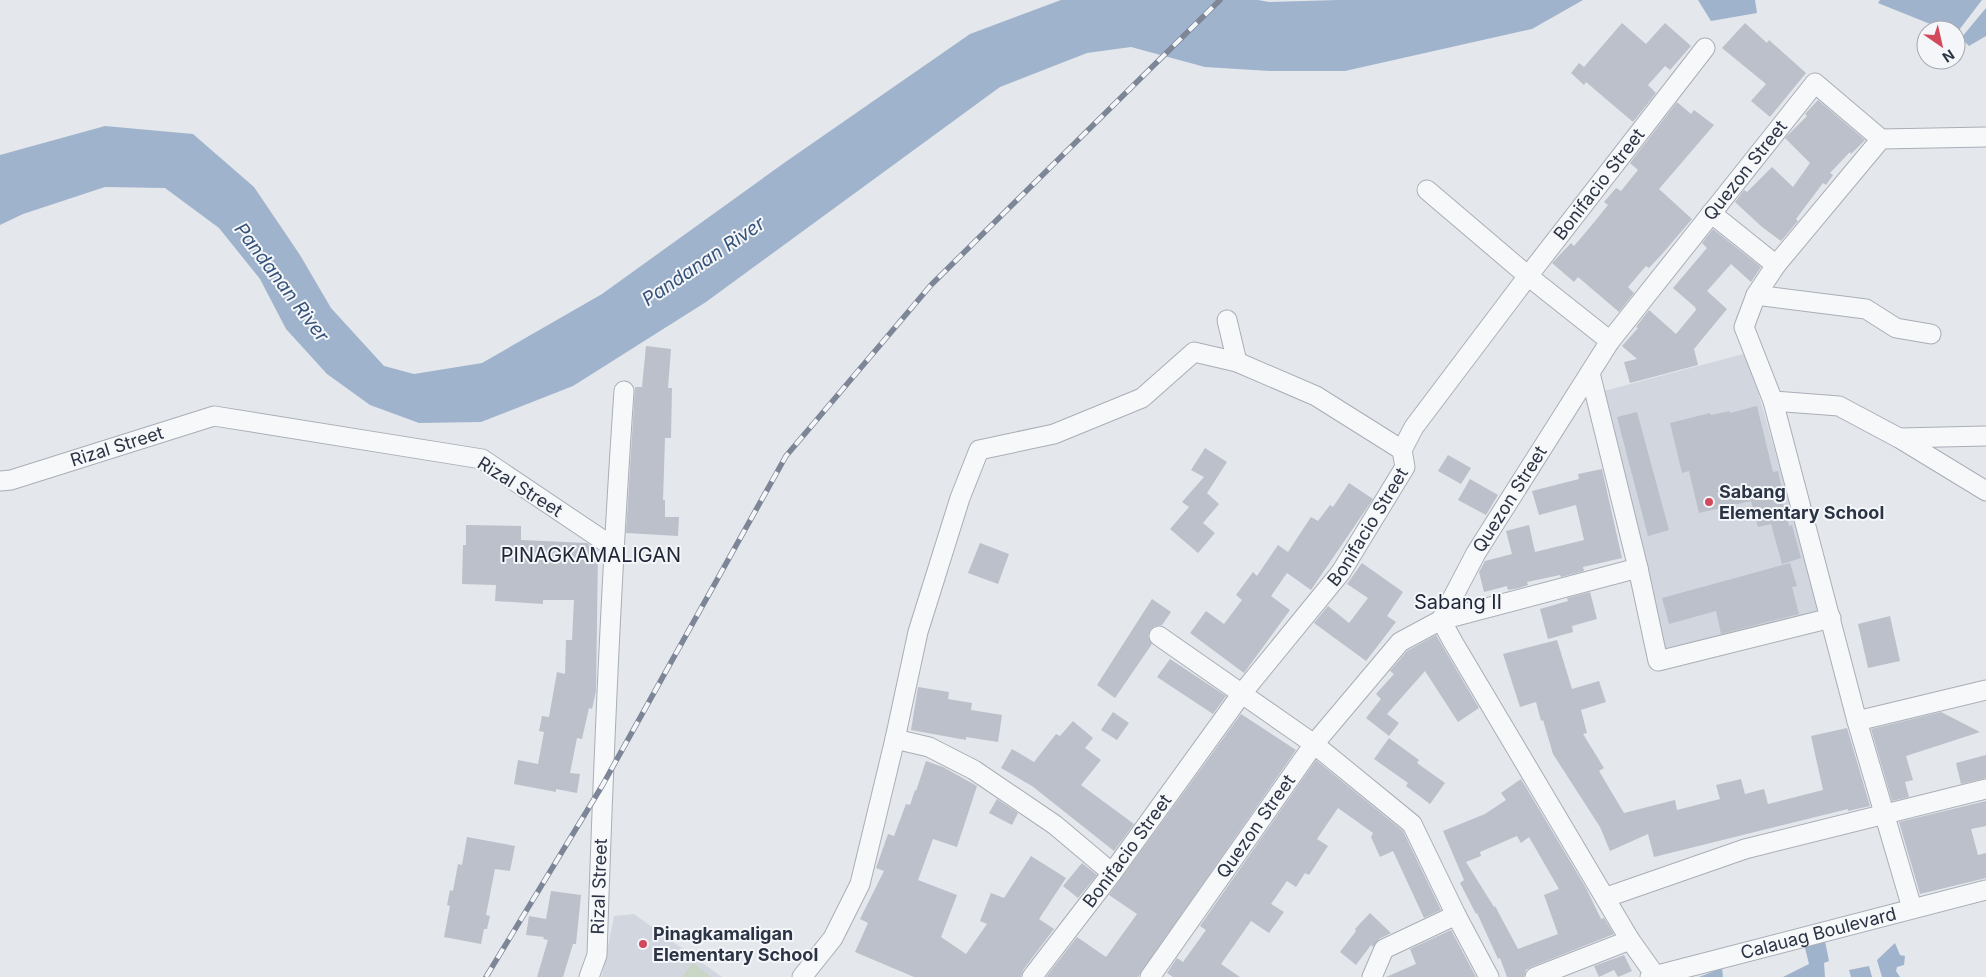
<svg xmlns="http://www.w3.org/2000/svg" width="1986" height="977" viewBox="0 0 1986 977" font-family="Inter,sans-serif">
  <rect width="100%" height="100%" fill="#e4e7ec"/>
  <!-- built -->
  <path fill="#d2d6de" d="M1747 353 1821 613 1663 655 1604 391Z
    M634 914 722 977H602L614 916Z"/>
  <!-- green -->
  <path fill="#c9d6c5" d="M693 963 711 977H682Z"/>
  <!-- water -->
  <path fill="#9fb4cc" d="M1061 0H1258L1269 2 1337 0H1583L1532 29 1345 71H1270L1205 67 1131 47 1087 53 1000 87 706 302 573 386 481 422 419 423 370 405 327 374 286 329 260 279 219 228 165 188 105 187 23 214 0 225V155L105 126 193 134 254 187 300 255 331 308 384 366 414 374 482 363 602 294 784 163 970 34Z
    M1698 0H1755L1757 13 1711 21Z
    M1880 0H1982L1956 34V30H1945L1878 3Z
    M1986 8V36L1969 46 1961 38Z
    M1803 940 1815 944 1825 941 1829 961 1824 963 1825 977H1783L1809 964Z
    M1895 943 1900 955 1905 956 1904 965 1897 967 1896 971 1900 977H1882L1877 960Z
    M1869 966 1872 977H1851L1849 970Z
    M1722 968 1723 977H1699Z"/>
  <!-- building -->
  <path fill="#bbc0ca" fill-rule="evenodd" d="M1622 23 1646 44 1665 23 1691 46 1670 70 1665 66 1648 85 1656 93 1633 122 1586 82 1584 85 1571 73 1579 63 1584 67Z
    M1745 23 1767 43 1769 40 1806 73 1770 117 1751 101 1766 84 1722 48Z
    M1818 100 1865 140 1851 154 1850 152 1830 173 1833 175 1826 185 1823 183 1796 219 1798 221 1781 241 1762 227 1735 202 1744 190 1747 192 1772 167 1793 187 1810 163 1785 138 1807 116 1805 114Z
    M1677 102 1691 114 1694 110 1714 125 1659 189 1692 219 1663 253 1649 268 1646 266 1628 287 1634 293 1619 312 1578 277 1574 282 1552 263 1571 243 1574 246 1591 226 1608 205 1604 202 1616 188 1621 191 1638 170 1630 163Z
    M1713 229 1761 267 1751 282 1731 264 1707 291 1727 309 1694 349 1698 365 1630 383 1624 362 1637 359 1622 346 1638 328 1636 327 1649 310 1676 334 1696 310 1695 307 1673 288 1707 248 1702 243Z
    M646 346 671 349 668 388H672L671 438H665L663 500H665V517H679L678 536 626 533 635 387H642Z
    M1757 406 1773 472 1778 471 1783 494 1781 495 1789 526 1792 525 1801 558 1782 564 1771 524 1758 527 1751 501 1699 513 1689 471 1682 473 1670 423 1710 413 1711 415 1730 411V413Z
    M1637 412 1669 530 1648 536 1617 417Z
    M1205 448 1227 462 1207 493 1219 504 1203 523 1215 533 1198 553 1170 529 1189 507 1182 502 1204 477 1191 470Z
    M1448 455 1471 468 1461 484 1438 471Z
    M1602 469 1622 558 1583 567 1584 571 1561 577 1560 575 1527 582 1528 585 1519 588 1508 590 1507 586 1484 592 1479 572 1485 561 1512 554 1506 531 1529 525 1535 552 1584 540 1576 505 1539 515 1532 491 1579 479 1578 474Z
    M1470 479 1498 495 1486 515 1458 500Z
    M1349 483 1373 499 1311 590 1287 573 1271 596 1290 610 1244 673 1190 633 1206 611 1224 624 1242 600 1236 595 1253 572 1257 576 1278 545 1288 552 1311 517 1318 521 1330 505 1333 507Z
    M466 525 521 526V540L587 543 598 551 596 691 592 709 589 708 582 739 577 738 570 773 580 774 577 793 556 789V792L514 784 518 760 538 764 544 732 539 731 542 716 549 717 557 672 565 674 566 640H572L574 600H543V604L495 601 496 585 462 584 463 545H466Z
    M980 543 1009 554 998 584 968 573Z
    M1362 563 1403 592 1387 616 1396 622 1366 661 1314 623 1328 606 1349 623 1368 598 1347 584Z
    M1790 563 1797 586 1792 587 1799 614 1721 634 1716 611 1669 624 1662 598Z
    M1590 592 1597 619 1572 626 1573 632 1548 639 1540 609 1568 601 1567 598Z
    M1152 599 1171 612 1162 625 1155 626 1150 630 1148 636 1152 644 1115 698 1097 685Z
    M1890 616 1900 661 1868 668 1858 624Z
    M1436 635 1479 708 1458 722 1425 671 1387 714 1399 723 1389 736 1366 718 1381 699 1376 694 1394 674 1390 671 1407 651Z
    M1557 640 1572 689 1599 681 1606 702 1581 710 1587 733 1583 734 1604 768 1599 771 1624 813 1675 800 1677 810 1720 799 1716 785 1741 779 1745 794 1764 789 1768 804 1823 790 1811 736 1847 728 1870 806 1848 811V809L1654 857 1648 834 1610 851 1600 827 1553 754 1543 720 1541 721 1536 702 1520 707 1503 654Z
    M1170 659 1226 696 1213 714 1157 677Z
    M918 687 949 692 948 699 972 703 971 710 1002 715 998 742 966 737V740L911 730Z
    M1113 712 1129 723 1117 740 1101 730Z
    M1941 712 1980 732 1906 756 1913 780 1905 782 1909 797 1892 801 1871 729Z
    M1241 714 1296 750 1138 977H1046L1077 937 1106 957 1137 914 1109 895Z
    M1073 721 1093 738 1085 748 1101 760 1081 785 1134 824 1114 851 1032 786 1001 768 1012 749 1034 762 1056 734 1060 736Z
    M1389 738 1419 760 1417 763 1445 783 1430 804 1406 786 1408 783 1374 759Z
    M1986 755V778L1961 784 1956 763Z
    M1316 760 1403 831 1441 910 1424 918 1393 851 1380 857 1371 837 1373 833 1338 808 1317 839 1328 846 1309 875 1305 873 1296 887 1287 881 1271 904 1284 912 1269 933 1251 921 1221 964 1240 977H1173L1167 973 1177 958 1183 962 1206 930 1200 926Z
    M926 761 943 767 977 786 957 847 933 839 918 880 957 895 941 937 966 954 987 924 980 921 991 893 1004 898 1031 856 1066 878 1039 919 1054 929 1023 970 1021 977H914L855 952 868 923 860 919 884 871 876 868 888 834 894 836 906 804 910 805 915 790 916 791Z
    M1521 779 1586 888 1601 919 1604 918 1614 934 1531 967 1526 970 1524 977H1507L1500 958 1498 959 1477 913 1476 914 1460 883 1464 880 1443 831 1485 814 1506 800 1501 793ZM1517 836 1521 843 1529 837 1559 889 1544 895 1558 934 1518 949 1495 906 1494 907 1466 862 1481 856 1480 852Z
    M997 799 1018 813 1012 825 989 813Z
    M1986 801V826L1971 829 1978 855 1986 853V878L1920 894 1899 822Z
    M467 837 515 846 510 871 495 869 486 915 490 916 487 929H484L481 944 444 937 450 906 447 905 450 890 453 891 458 864 462 865Z
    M1082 863 1097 875 1078 898 1063 886Z
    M551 891 581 895 576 944H573L563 977H537L548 940 543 939 544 937 526 935 529 916 546 919Z
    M1370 913 1391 933 1379 939 1373 947 1371 945 1356 965 1340 952 1356 931 1355 929Z
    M1451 930 1476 977H1386L1416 964 1410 949Z
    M1624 955 1632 971 1618 977 1614 970 1599 977 1594 966Z"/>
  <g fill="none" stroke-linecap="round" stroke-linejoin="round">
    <defs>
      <g id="minor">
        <path d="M1427 190 1528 276 1610 341"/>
        <path d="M1711 213 1776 265"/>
        <path d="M1756 295 1866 309 1896 328 1931 334"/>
        <path d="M1227 320 1237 362"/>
        <path d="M1590 373 1638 568 1658 661 1831 618"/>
        <path d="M1773 401 1839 406 1899 438 1986 491"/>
        <path d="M1899 438 1986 436"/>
        <path id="s1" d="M0 481 11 480 214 416 482 459 613 547"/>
        <path d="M1638 568 1441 620 1453 642 1630 940 1655 975"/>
        <path d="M1159 636 1314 744 1412 824 1456 915 1489 977"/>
        <path d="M1857 721 1986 690"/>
        <path d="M895 739 929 747 974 770 1055 825 1112 873"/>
        <path d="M1607 897 1745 849 1986 789"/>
        <path d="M1912 908 1857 721 1773 401 1744 327 1756 295 1776 265 1881 139 1986 137"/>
        <path id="s2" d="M589 977 597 955C603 767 611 579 624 391"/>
        <path d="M802 977 833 938 860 884 895 739 918 632 960 498 979 450 1054 434 1142 398 1194 352 1237 362 1316 396 1402 450"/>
        <path id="s3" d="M1032 977 1112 873 1243 692 1341 572 1405 467 1402 450 1414 427 1528 276 1705 48"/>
        <path id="s4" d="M1150 977 1314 744 1400 642 1441 620 1476 553 1610 341 1815 83 1881 139"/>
        <path d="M1372 977 1384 949 1456 915"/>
        <path d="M1535 977 1630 940"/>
        <path id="s5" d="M1650 977 1986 890"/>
      </g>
    </defs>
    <!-- minor casing -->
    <use href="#minor" stroke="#a9aeb7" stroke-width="21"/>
    <!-- minor -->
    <use href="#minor" stroke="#f7f8fa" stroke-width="19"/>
    <defs>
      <path id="rail" d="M486 977 602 786 786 456 931 285 1220 0"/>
    </defs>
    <!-- rail casing -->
    <use href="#rail" stroke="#7d8696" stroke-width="5.5"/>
    <!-- rail -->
    <use href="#rail" stroke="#f4f6f9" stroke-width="4" stroke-dasharray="11" stroke-linecap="butt"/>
  </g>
  <!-- markers -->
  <g fill="#d1495b" stroke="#f4f6f9" stroke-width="2">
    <circle cx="1709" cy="502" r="5"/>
    <circle cx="643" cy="944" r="5"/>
  </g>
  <g text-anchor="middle" stroke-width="4" stroke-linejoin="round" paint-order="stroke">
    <!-- street labels -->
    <g font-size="18" fill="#2b3445" stroke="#f4f6f9">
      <text dy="6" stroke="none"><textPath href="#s4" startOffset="1009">Quezon Street</textPath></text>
      <text dy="6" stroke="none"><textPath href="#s3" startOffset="981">Bonifacio Street</textPath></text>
      <text dy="6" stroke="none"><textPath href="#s1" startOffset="122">Rizal Street</textPath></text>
      <text transform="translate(520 487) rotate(32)" y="6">Rizal Street</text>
      <text dy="6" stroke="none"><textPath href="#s4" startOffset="604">Quezon Street</textPath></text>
      <text dy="6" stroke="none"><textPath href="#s3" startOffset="562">Bonifacio Street</textPath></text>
      <text dy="6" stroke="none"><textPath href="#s4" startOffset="184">Quezon Street</textPath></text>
      <text dy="6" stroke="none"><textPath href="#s3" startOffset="158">Bonifacio Street</textPath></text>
      <text dy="6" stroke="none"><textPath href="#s2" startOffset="92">Rizal Street</textPath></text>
      <text dy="6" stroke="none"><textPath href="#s5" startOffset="174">Calauag Boulevard</textPath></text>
    </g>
    <!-- poi labels -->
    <g font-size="18" font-weight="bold" fill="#2b3445" stroke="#f4f6f9" text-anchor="start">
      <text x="1719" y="498">Sabang<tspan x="1719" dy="21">Elementary School</tspan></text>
      <text x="653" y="940">Pinagkamaligan<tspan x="653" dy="21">Elementary School</tspan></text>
    </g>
    <!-- water labels -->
    <g font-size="19" font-style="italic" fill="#34527a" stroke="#f4f6f9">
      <text transform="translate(703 261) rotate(-34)" y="7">Pandanan River</text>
      <text transform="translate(282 282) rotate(53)" y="7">Pandanan River</text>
    </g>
    <!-- quarter labels -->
    <g font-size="20" fill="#1d2536" stroke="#f4f6f9">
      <text x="591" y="562">PINAGKAMALIGAN</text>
      <text x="1458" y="609">Sabang Ⅱ</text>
    </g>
  </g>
  <!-- north arrow -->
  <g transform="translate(1941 45) rotate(146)"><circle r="24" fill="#f4f6f9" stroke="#a4a8b1"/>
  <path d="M0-4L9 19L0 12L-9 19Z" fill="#d1495b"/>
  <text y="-8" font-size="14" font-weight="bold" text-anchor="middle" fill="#2b3445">N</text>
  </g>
</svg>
